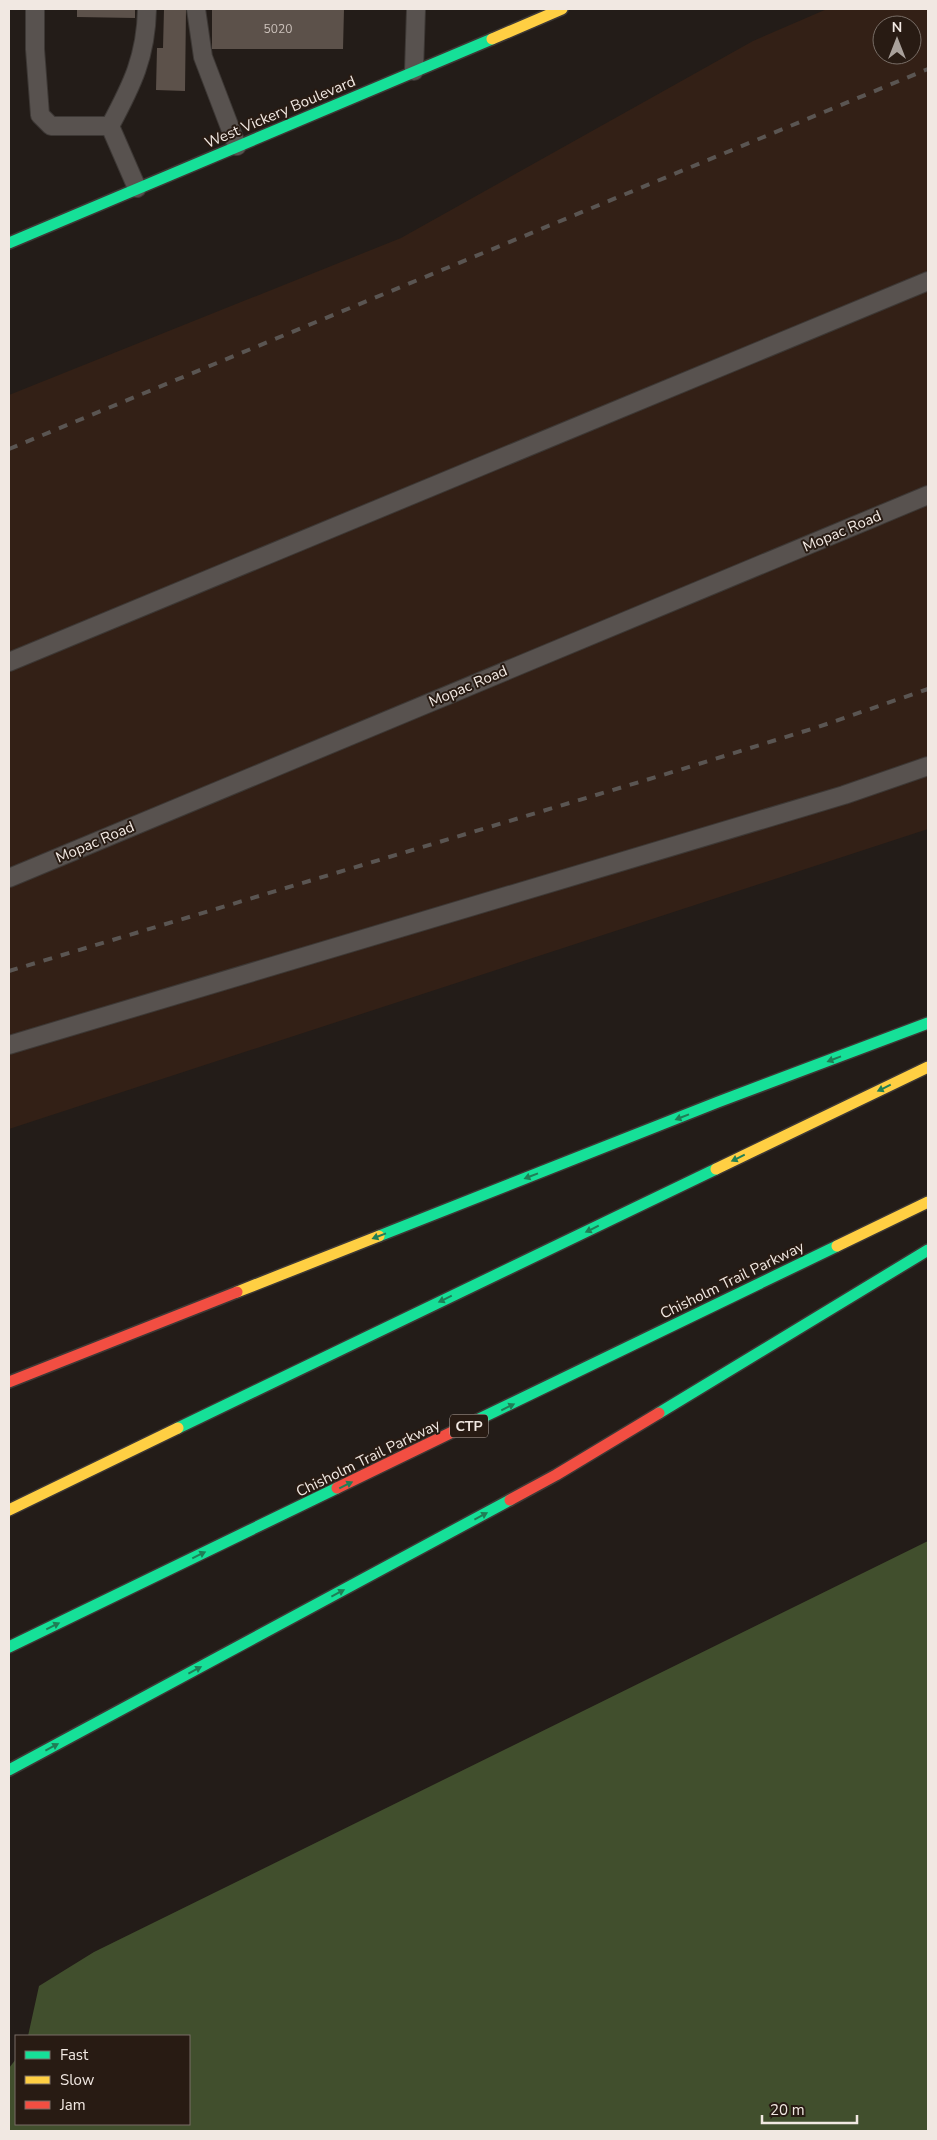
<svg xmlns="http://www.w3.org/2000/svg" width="937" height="2140" viewBox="0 0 937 2140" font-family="'Nunito Sans',sans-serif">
  <rect width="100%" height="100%" fill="#231c18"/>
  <!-- built -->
  <path fill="#332016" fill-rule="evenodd" d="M827 9H928V829L9 1129V395L401 238 753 41ZM882 25H912V55H882Z"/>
  <!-- forest -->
  <path fill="#414f2d" d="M928 1541V2131H9V2068L16 2059V2124H189V2036H28L39 1986 94 1952Z"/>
  <!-- building -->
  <path fill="#5c514a" d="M77 9H135V18L77 17Z
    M164 9H186L185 91 156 90 157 48H163Z
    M212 9H344L343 49H212Z"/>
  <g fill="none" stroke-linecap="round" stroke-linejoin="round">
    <defs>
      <path id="lane" d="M35 9V49L40 115 51 126H110L137 188
        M196 9 203 57 237 146
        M414 71 416 9
        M110 126C132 85 146 57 147 9
        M9 662 928 281
        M9 878 928 495
        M9 1045 844 795 928 766"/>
      <path id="fast" d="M9 243 492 39
        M379 1236 718 1102 928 1023
        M659 1413 928 1250
        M475 1421 837 1246
        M178 1428 716 1169
        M9 1647 337 1488
        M9 1770 510 1500"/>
      <path id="slow" d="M492 39 562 9
        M716 1169 928 1067
        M837 1246 928 1202
        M237 1292 379 1236
        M9 1510 178 1428"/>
      <path id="jam" d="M9 1382 237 1292
        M337 1488 475 1421
        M510 1500 556 1475 659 1413"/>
    </defs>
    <!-- lane casing -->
    <use href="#lane" stroke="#3d3835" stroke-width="20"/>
    <!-- fast casing -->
    <use href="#fast" stroke="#3d3835" stroke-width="14"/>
    <!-- slow casing -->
    <use href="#slow" stroke="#3d3835" stroke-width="14"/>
    <!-- jam casing -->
    <use href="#jam" stroke="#3d3835" stroke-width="14"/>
    <!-- lane -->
    <use href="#lane" stroke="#58524f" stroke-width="18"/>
    <!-- fast -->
    <use href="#fast" stroke="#16e098" stroke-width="11"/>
    <!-- slow -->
    <use href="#slow" stroke="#ffcf43" stroke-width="11"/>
    <!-- jam -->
    <use href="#jam" stroke="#f24e42" stroke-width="11"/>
    <!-- rail -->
    <path stroke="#5a5552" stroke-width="4" stroke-dasharray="9 9" stroke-linecap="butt" d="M9 449 928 69
      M9 971 676 771 818 727 928 689"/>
  </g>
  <!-- one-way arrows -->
  <defs><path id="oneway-solid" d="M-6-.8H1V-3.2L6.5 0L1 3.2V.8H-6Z" transform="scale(1.25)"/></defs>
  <g fill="#1f7e56">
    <use href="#oneway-solid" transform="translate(834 1059) rotate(159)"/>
    <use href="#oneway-solid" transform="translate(884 1088) rotate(154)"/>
    <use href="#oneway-solid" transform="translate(682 1117) rotate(159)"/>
    <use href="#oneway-solid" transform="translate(738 1158) rotate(154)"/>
    <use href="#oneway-solid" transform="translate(531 1176) rotate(159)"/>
    <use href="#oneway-solid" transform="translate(592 1229) rotate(154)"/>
    <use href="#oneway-solid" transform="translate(379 1236) rotate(159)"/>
    <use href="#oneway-solid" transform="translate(445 1299) rotate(154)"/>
    <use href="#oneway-solid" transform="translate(508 1407) rotate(-26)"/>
    <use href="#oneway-solid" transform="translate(346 1485) rotate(-26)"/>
    <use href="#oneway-solid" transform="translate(481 1516) rotate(-28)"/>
    <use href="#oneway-solid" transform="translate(199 1555) rotate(-26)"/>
    <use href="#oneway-solid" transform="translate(338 1593) rotate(-28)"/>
    <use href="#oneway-solid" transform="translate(53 1626) rotate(-26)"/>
    <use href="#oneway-solid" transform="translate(195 1670) rotate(-28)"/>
    <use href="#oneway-solid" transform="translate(52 1747) rotate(-28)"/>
  </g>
  <g text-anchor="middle" stroke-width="4" stroke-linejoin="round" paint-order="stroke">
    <!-- number labels -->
    <g font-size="12" fill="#ccc2bc">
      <text x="278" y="33">5020</text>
    </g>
    <!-- shield labels -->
    <rect fill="#281b13" stroke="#b5aaa4" stroke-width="1" x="450" y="1414.5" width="38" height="23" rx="4"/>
    <g font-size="14" font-weight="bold" fill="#f1e8e2">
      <text x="469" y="1431">CTP</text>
    </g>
    <!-- street labels -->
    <g font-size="15" fill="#f1e8e2" stroke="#281b13">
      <text transform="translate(280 112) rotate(-23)" y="5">West Vickery Boulevard</text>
      <text transform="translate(842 531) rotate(-23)" y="5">Mopac Road</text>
      <text transform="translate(468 686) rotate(-23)" y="5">Mopac Road</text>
      <text transform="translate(95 842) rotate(-23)" y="5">Mopac Road</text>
      <text transform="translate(732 1280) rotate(-26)" y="5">Chisholm Trail Parkway</text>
      <text transform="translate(368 1458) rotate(-26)" y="5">Chisholm Trail Parkway</text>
    </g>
  </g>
  <!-- border -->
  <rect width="937" height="2140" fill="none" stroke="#f1e8e2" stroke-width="20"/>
  <!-- legend -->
  <rect x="15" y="2035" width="175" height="90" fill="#281b13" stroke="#786d66"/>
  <rect x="25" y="2051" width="25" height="8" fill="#16e098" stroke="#786d66"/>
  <text x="60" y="2060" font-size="15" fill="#f1e8e2">Fast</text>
  <rect x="25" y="2076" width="25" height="8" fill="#ffcf43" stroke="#786d66"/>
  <text x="60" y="2085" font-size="15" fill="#f1e8e2">Slow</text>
  <rect x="25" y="2101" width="25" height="8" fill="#f24e42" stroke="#786d66"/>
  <text x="60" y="2110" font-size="15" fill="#f1e8e2">Jam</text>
  <!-- north arrow -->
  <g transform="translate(897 40)"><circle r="24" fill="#281b13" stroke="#786d66"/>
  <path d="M0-4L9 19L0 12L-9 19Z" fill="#a9a19b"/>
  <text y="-8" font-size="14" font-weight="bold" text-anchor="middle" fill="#f1e8e2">N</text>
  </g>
  <!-- scale -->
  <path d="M762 2115v8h95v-8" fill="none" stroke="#f1e8e2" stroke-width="2.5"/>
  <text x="770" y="2115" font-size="15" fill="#f1e8e2" stroke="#281b13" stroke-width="4" paint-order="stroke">20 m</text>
</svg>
